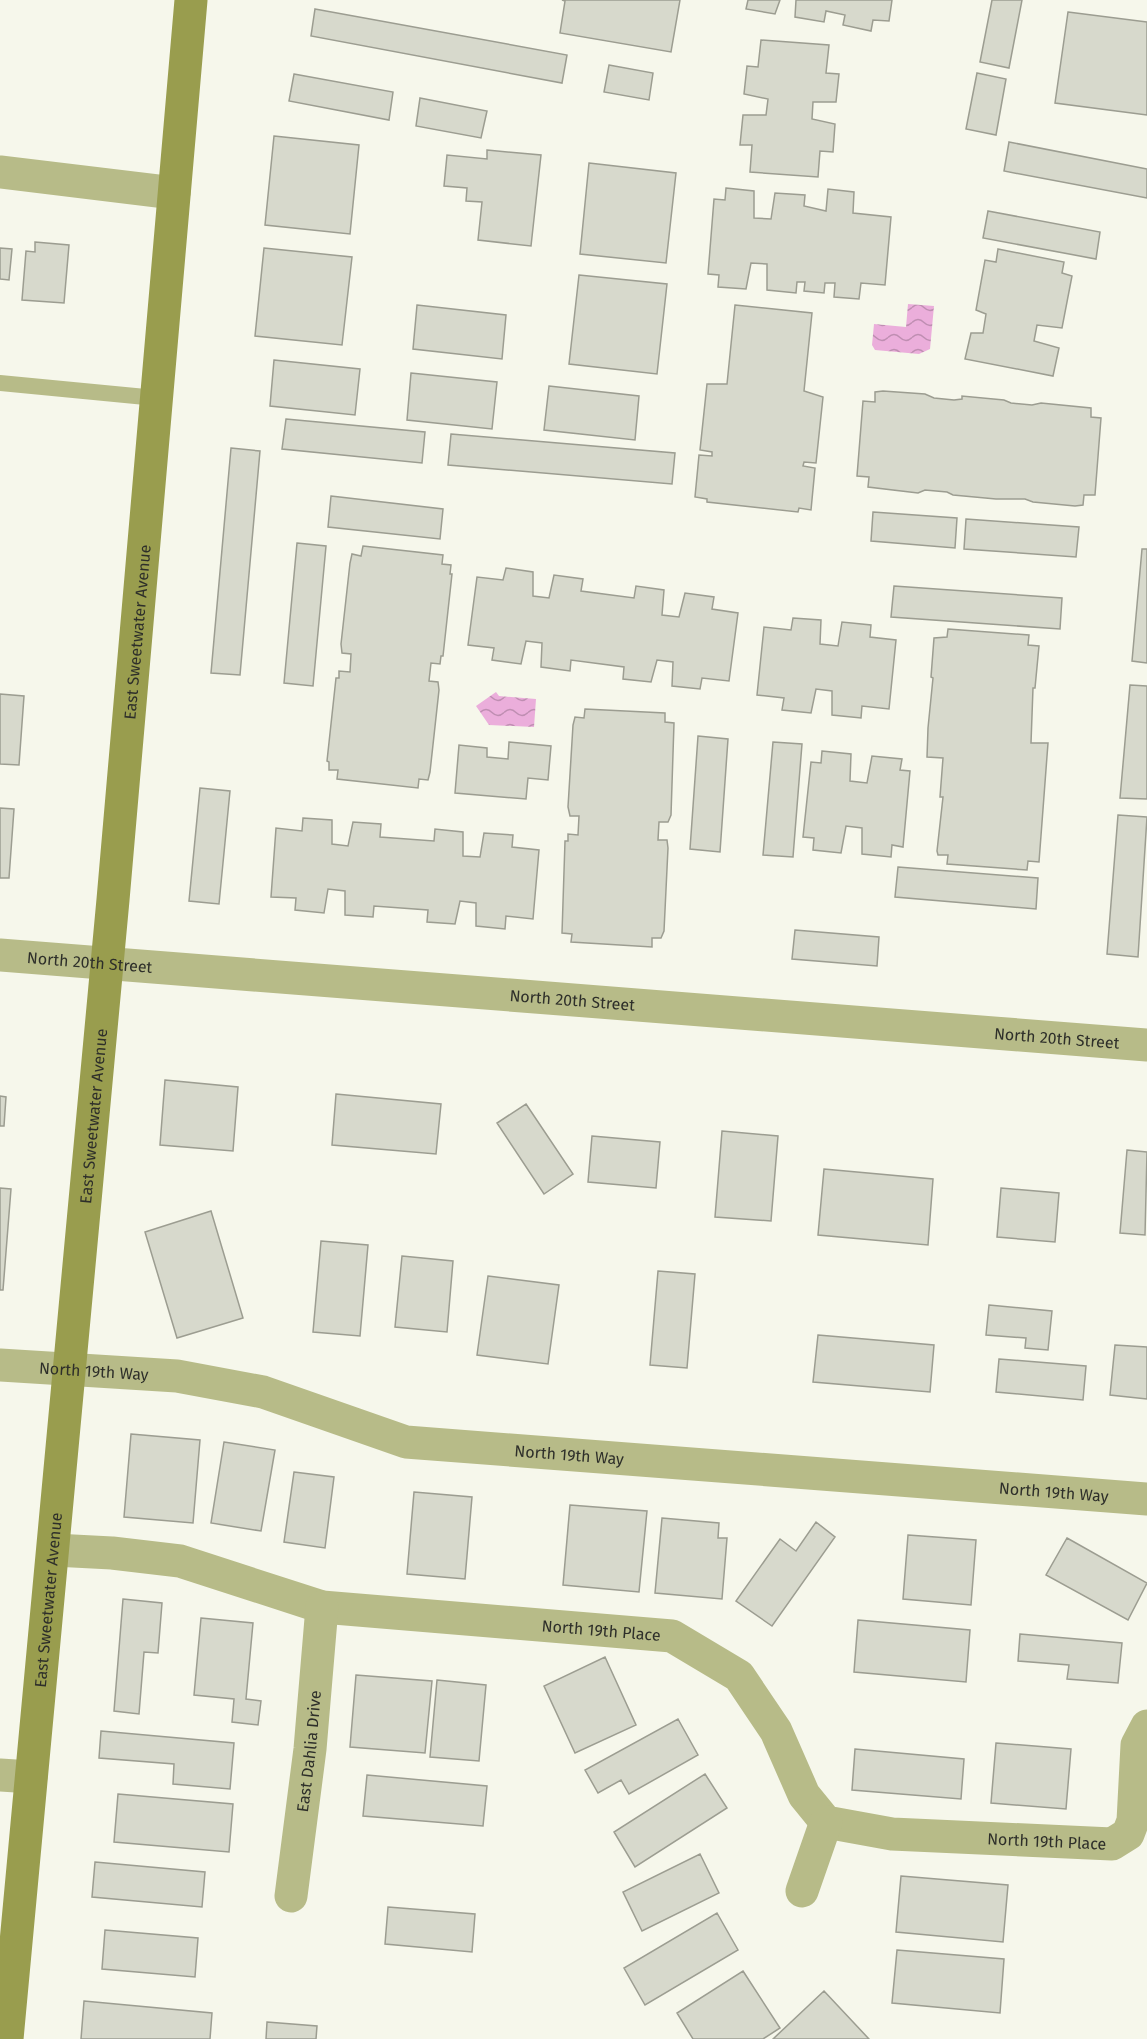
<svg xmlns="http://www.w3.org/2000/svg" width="1147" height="2039" viewBox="0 0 1147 2039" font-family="'Fira Sans',sans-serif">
  <defs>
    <pattern id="water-waves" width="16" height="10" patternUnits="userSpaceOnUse" patternTransform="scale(1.5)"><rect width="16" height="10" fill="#ebaedb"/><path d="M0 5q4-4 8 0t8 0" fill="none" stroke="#bf8eb2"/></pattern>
  </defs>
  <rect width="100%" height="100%" fill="#f6f7eb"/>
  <!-- water -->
  <path fill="url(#water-waves)" d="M908 304 934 306 930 349 919 354 875 350 872 345 874 324 906 327Z
    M496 692 499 696 536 699 534 727 489 725 476 706Z"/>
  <!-- building -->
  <path fill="#d7d9cc" stroke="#9c9d91" stroke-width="1.5" d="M562 0H680L671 52 560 33 565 1Z
    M748 0H780L775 14 746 9Z
    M796 0H892L889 21 873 20 871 31 843 25 845 15 826 11 824 22 795 17Z
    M992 0H1022L1009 68 980 62Z
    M315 9 567 55 562 83 311 36Z
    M1068 12 1147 22V115L1055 103Z
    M761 40 829 45 826 73 839 74 836 102H813L812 119 835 124 833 152 820 151 818 177 750 172 752 145H740L743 115H766L768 99 744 94 747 66 758 67Z
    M609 65 653 73 649 100 604 92Z
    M977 73 1006 79 996 135 966 129Z
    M294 74 393 92 389 120 289 101Z
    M420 98 487 111 481 138 416 126Z
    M274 136 359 145 350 234 265 225Z
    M1009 142 1147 169V198L1004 171Z
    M487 150 541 155 531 246 478 240 482 202 466 201 467 188 444 186 447 155 487 159Z
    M589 163 676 173 666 263 580 254Z
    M726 188 754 191V218L771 219 775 193 805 195 804 206 826 211 828 189 854 192 853 213 891 217 885 285 861 283 859 299 834 297 835 283H825L824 293 804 291 805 282H797L796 293 767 290V264L751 263 746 289 718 287 719 275 708 274 714 199 725 200Z
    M988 211 1100 232 1096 259 983 238Z
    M35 242 69 245 64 303 22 300 26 251 35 252Z
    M0 248 12 249 9 280 0 279Z
    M264 248 352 257 342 345 255 336Z
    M998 249 1064 262 1062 273 1072 276 1062 328 1037 325 1034 341 1059 348 1053 376 965 359 971 333H983L986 314 976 310 985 260 996 262Z
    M579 275 667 284 657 374 569 364Z
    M417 305 506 315 502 359 413 349Z
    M735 305 812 313 804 391 823 397 816 463 804 462 803 466 815 468 811 510 799 508 798 512 707 502V499L695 497 699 455 712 456V452L700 450 707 384H727Z
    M274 360 360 369 355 415 270 406Z
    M411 373 497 382 492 429 407 420Z
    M549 386 639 396 635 440 544 430Z
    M883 391 925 394 934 398 954 400 962 399V396L1004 400 1011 403 1032 405 1041 403 1091 408V417L1101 418 1095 495H1084L1083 505 1075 506 1033 502 1025 499H996L953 495 947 492 925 490 918 493 868 487 869 477 857 476 863 401 875 402V392Z
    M286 419 425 432 422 463 282 449Z
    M451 434 675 453 672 484 448 465Z
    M231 448 260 451 240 675 211 673Z
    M331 496 443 509 440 539 328 527Z
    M873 512 957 518 955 548 871 541Z
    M966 519 1079 527 1076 557 964 549Z
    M297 543 326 546 313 686 284 683Z
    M363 546 443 555 442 564 451 565 450 574H452L443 656H441L440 664 431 663 429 681 438 682 439 690 430 772 428 780 419 779 418 788 337 779 338 770H329V762L327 761 336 678H339V671L350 672 351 654 342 653 341 644 350 563 352 554 361 556Z
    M1142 549H1147V663L1132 661Z
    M506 568 533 572V596L549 598 554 575 583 579 581 591 634 598 636 586 664 590 662 615 679 617 685 593 714 597 712 609 738 613 729 681 702 678 700 689 672 686 673 662 657 660 651 682 623 679 624 667 571 660 570 671 541 667 542 643 526 641 521 664 492 660 494 648 468 645 477 577 503 580Z
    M894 586 1062 598 1060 629 891 617Z
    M793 618 821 620 820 644 838 646 842 622 871 625 870 637 896 640 889 709 862 706 861 718 832 715V691L816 689 811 713 782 710 784 698 757 695 764 627 791 630Z
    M948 629 1029 635 1028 645 1039 646 1035 688H1033L1031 743H1048L1039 862 1028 861 1027 870 947 864 948 855H938L937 851 943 797H940L943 758 927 757 928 728 933 678 931 677 934 638 947 637Z
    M1130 685 1147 686V799L1120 798Z
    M0 694 24 696 19 765 0 764Z
    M585 709 665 713V722L674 723 671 815 668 822H659L658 840H667L668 848 664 931 661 938H652V947L571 942 572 934 562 933 565 841H568V834L578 835 579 816H570L568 807 573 725 575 717 584 718Z
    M698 736 728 739 720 852 690 849Z
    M509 742 551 746 548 780 528 778 526 799 455 793 459 745 487 748V757L508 759Z
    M773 742 802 744 793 857 763 855Z
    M822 751 851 754 850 781 867 783 872 756 902 759 900 770 910 771 903 847 892 845 891 857 862 854V828L846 826 841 853 813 850 814 838 803 837 811 762 821 763Z
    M200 788 230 791 219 904 189 901Z
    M0 808 14 809 9 878H0Z
    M1118 815 1147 817 1138 957 1107 954Z
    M303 818 332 820V844L348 846 353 822 381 824 380 837 434 841 435 829 463 832V856L480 857 484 833 513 835 512 847 539 850 533 919 506 916 505 929 476 926V903L460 901 455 924 427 922 428 910 374 906 373 917 345 915V891L328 889 324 913 295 910 296 898 271 897 276 828 302 831Z
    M898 867 1038 878 1036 909 895 897Z
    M795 930 879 937 877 966 792 959Z
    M165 1080 238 1087 233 1151 160 1145Z
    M336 1094 441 1104 436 1154 332 1145Z
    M0 1096 6 1097 4 1126H0Z
    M526 1104 573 1174 544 1194 497 1123Z
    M722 1131 778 1136 771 1221 715 1217Z
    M592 1136 660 1142 656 1188 588 1182Z
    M1127 1150 1147 1152 1145 1235 1120 1233Z
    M824 1169 933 1179 928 1245 818 1235Z
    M0 1188 11 1189 3 1290H0Z
    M1001 1188 1059 1193 1055 1242 997 1237Z
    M211 1211 243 1318 177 1338 145 1232Z
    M321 1241 368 1245 360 1336 313 1332Z
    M402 1256 453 1261 447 1332 395 1327Z
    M658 1271 695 1274 687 1368 650 1365Z
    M488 1276 559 1285 548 1364 477 1355Z
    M989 1305 1052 1311 1048 1350 1025 1348 1026 1338 986 1335Z
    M818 1335 934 1345 930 1392 813 1382Z
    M1115 1345 1147 1347V1399L1110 1395Z
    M999 1359 1086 1366 1083 1400 996 1392Z
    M131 1434 200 1440 193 1523 124 1517Z
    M224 1442 275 1450 261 1531 211 1523Z
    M294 1472 334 1477 325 1548 284 1542Z
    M414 1492 472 1497 465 1579 407 1574Z
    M570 1505 647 1511 639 1592 563 1585Z
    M662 1518 719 1523 718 1538H727L722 1599 655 1593Z
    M816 1522 835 1537 772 1626 736 1601 780 1539 796 1551Z
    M908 1535 976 1540 971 1605 903 1599Z
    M1067 1538 1147 1583 1128 1620 1046 1575Z
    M123 1599 162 1603 158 1653 144 1652 139 1714 114 1711Z
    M201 1618 253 1623 246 1699 261 1701 258 1725 232 1722 234 1699 194 1695Z
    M858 1620 970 1630 966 1682 854 1672Z
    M1020 1634 1122 1643 1118 1683 1067 1679 1069 1665 1018 1661Z
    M605 1657 636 1725 575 1753 544 1686Z
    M356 1675 432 1681 425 1753 350 1747Z
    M437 1680 486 1685 479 1761 430 1757Z
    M678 1719 698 1755 629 1794 621 1780 598 1793 585 1770Z
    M101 1731 234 1743 230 1789 173 1784 174 1764 99 1758Z
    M996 1743 1071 1749 1066 1809 991 1803Z
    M855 1749 964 1759 961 1799 852 1790Z
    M705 1774 727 1808 635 1867 614 1832Z
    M367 1775 487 1786 483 1826 363 1816Z
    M118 1794 233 1804 229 1852 114 1842Z
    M700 1854 719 1893 642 1931 623 1892Z
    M95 1862 205 1872 202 1907 92 1897Z
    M901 1876 1008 1885 1003 1942 896 1932Z
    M388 1907 475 1914 472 1952 385 1944Z
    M717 1913 738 1950 645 2005 624 1968Z
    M105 1930 198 1938 195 1977 102 1969Z
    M897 1950 1004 1959 1000 2013 892 2003Z
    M743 1971 780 2028 763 2039H693L677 2013Z
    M824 1991 869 2039H773Z
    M84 2001 212 2013 210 2039H81Z
    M267 2022 317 2026 316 2039H266Z"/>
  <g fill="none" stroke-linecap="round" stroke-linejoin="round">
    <!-- lane -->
    <path stroke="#b7bb88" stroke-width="16" d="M0 383 156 398"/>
    <!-- street -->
    <g stroke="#b7bb88" stroke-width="33">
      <path d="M0 172 174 193"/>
      <path id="s1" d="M0 955 1147 1045"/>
      <path id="s2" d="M0 1365 177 1376 263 1392 406 1442 1147 1499"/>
      <path id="s3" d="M54 1550 112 1553 180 1561 322 1607 672 1636 739 1676 776 1731 804 1795 826 1822 892 1834 1112 1844 1128 1834 1133 1821 1137 1745 1147 1726"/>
      <path d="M0 1775 31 1777"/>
      <path d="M802 1891 826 1822"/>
      <path id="s4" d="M291 1896 310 1749 322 1607"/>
    </g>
    <!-- secondary -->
    <path stroke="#999d4e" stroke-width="33" id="s5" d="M7 2039C70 1360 136 680 191 0"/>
  </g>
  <g text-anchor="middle" stroke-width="5" stroke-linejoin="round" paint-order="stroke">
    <!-- street labels -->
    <g font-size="16" fill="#2e2f2a" stroke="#fff">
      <text dy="6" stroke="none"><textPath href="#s5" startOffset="1413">East Sweetwater Avenue</textPath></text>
      <text dy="6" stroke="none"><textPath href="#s1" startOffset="90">North 20th Street</textPath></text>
      <text dy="6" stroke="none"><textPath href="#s1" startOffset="574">North 20th Street</textPath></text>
      <text dy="6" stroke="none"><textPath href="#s1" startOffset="1060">North 20th Street</textPath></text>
      <text dy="6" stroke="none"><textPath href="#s5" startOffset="927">East Sweetwater Avenue</textPath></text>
      <text dy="6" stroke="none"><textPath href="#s2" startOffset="94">North 19th Way</textPath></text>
      <text dy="6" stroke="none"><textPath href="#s2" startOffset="580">North 19th Way</textPath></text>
      <text dy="6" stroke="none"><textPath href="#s2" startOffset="1066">North 19th Way</textPath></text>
      <text dy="6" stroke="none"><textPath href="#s5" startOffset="441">East Sweetwater Avenue</textPath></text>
      <text dy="6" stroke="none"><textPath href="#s3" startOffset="556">North 19th Place</textPath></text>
      <text dy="6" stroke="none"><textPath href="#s4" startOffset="146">East Dahlia Drive</textPath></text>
      <text dy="6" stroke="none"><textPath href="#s3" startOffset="1098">North 19th Place</textPath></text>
    </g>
  </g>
</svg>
